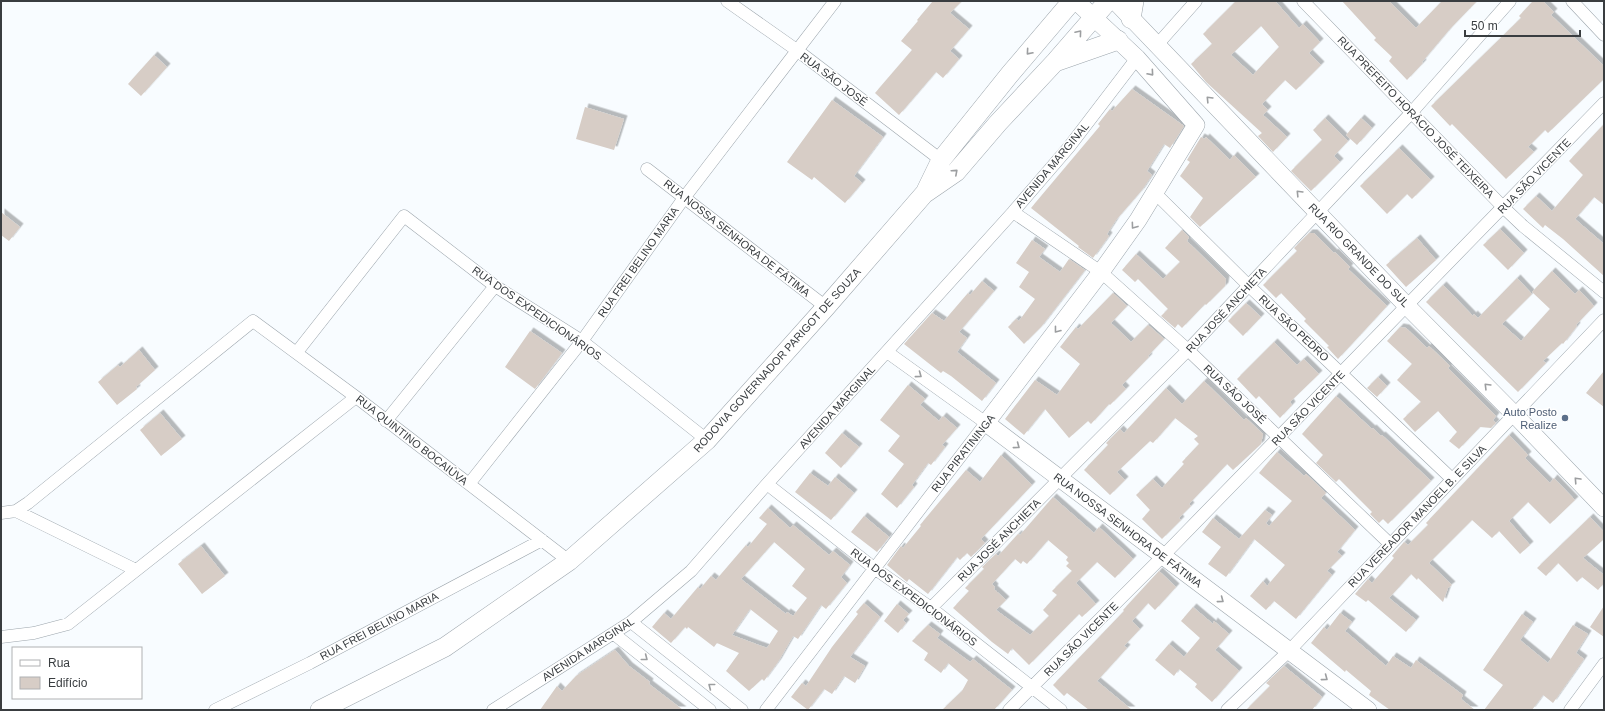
<svg xmlns="http://www.w3.org/2000/svg" width="1605" height="711" viewBox="0 0 1605 711" font-family="Arial,sans-serif">
  <defs>
    <filter id="shadow"><feDropShadow dx="3.5" dy="-3.5" stdDeviation="0" flood-color="#0004"/></filter>
  </defs>
  <rect width="100%" height="100%" fill="#f8fcff"/>
  <!-- building -->
  <path fill="#d7cdc6" fill-rule="evenodd" filter="url(#shadow)" d="M933 1H962L950 13 969 29 950 51 959 59 943 78 936 72 899 115 875 93 912 50 901 41 918 21 917 20Z
    M1236 1H1275L1299 28 1303 24 1320 42 1309 53 1321 65 1296 90 1285 80 1262 104 1268 110 1263 115 1287 137 1273 152 1258 136 1262 133 1206 82 1191 64 1212 44 1203 34ZM1261 26 1279 47 1253 75 1231 55Z
    M1342 1H1389L1416 28 1442 1H1477L1449 30 1422 62 1423 63 1407 80 1389 61 1392 57 1374 40 1376 38Z
    M1533 1H1543L1554 12 1551 15 1604 66V79L1548 133 1545 130 1528 147 1534 152 1506 179 1452 124 1450 126 1431 106 1521 18 1519 16Z
    M154 55 167 67 141 96 128 84Z
    M1132 89 1184 126 1170 148 1164 144 1147 171 1152 175 1142 190 1116 220 1107 234 1109 236 1093 258 1078 247 1079 246 1031 208 1100 126 1098 124 1110 109 1112 111Z
    M832 100 883 137 854 176 862 183 845 203 814 177 812 180 787 162Z
    M585 107 624 119 614 150 576 139Z
    M1325 118 1348 141 1334 156 1340 162 1311 191 1291 171 1322 140 1313 130Z
    M1361 118 1372 128 1357 145 1346 135Z
    M1604 124V205L1594 197 1575 219 1604 244V276L1563 239 1545 225 1543 228 1523 209 1536 196 1552 211 1583 175 1569 161Z
    M1201 137 1205 139 1206 137 1230 160 1234 155 1256 177 1200 227 1190 217 1203 198 1180 176 1190 162 1187 160Z
    M1399 148 1431 180 1412 199 1407 194 1387 214 1360 186Z
    M1 212 20 227 9 241 1 235Z
    M1500 229 1524 253 1508 270 1483 245Z
    M1182 230 1189 237 1187 241 1226 279 1225 286 1206 305 1205 304 1182 328 1178 324 1175 328 1161 316 1168 309 1138 279 1135 282 1122 270 1136 254 1163 279 1180 262 1165 248Z
    M1309 233H1314L1334 253 1335 252 1350 267 1348 269 1387 306 1338 359 1327 347 1329 346 1304 321 1306 319 1281 293 1276 298 1263 285 1297 251 1294 248Z
    M1417 238 1436 260 1406 287 1386 265Z
    M1032 240 1045 249 1039 257 1060 272 1069 259 1085 270 1041 327 1024 344 1008 327 1016 319 1019 321 1035 299 1019 287 1029 272 1016 263Z
    M1552 271 1575 294 1579 290 1594 306 1576 325 1577 326 1563 344 1562 343 1543 361 1546 363 1518 392 1426 302 1443 285 1473 316 1474 314 1478 318 1517 278 1532 294 1502 324 1521 341 1550 309 1532 292Z
    M982 281 994 291 959 332 967 338 957 352 996 383 982 401 951 376 943 371 941 373 904 344 932 313 944 321 968 293 970 295Z
    M1113 293 1127 306 1111 323 1131 342 1148 325 1164 339 1148 356 1149 357 1122 385 1126 389 1110 405 1109 404 1091 424 1088 421 1069 438 1045 409 1024 435 1005 419 1035 380 1057 395 1080 364 1060 347 1076 327 1078 329Z
    M1246 303 1261 317 1243 336 1228 321Z
    M1400 327 1406 328 1427 348 1429 346 1450 366 1448 368 1496 416 1493 420 1496 423 1491 428 1480 427 1459 449 1449 441 1457 432 1438 411 1415 432 1403 419 1421 402 1397 380 1412 364 1387 341Z
    M530 331 562 353 535 389 505 367Z
    M1274 342 1297 365 1304 359 1319 374 1290 402 1292 405 1280 418 1259 396 1256 399 1237 379Z
    M139 350 155 370 136 387 137 389 117 405 98 382 118 365 120 367Z
    M1604 371V407L1586 393Z
    M1378 377 1387 386 1377 397 1367 388Z
    M1204 381 1244 420 1246 418 1263 434 1261 444 1233 470 1227 464 1189 504 1191 506 1179 518 1181 520 1162 539 1142 519 1150 510 1136 495 1153 479 1162 488 1184 464 1182 462 1199 444 1194 439 1198 436 1175 418 1153 443 1150 441 1117 472 1125 480 1110 495 1084 470 1108 445 1106 443 1120 429 1124 433 1166 388 1182 404Z
    M908 385 925 399 920 405 939 421 943 416 957 428 942 445 945 447 931 465 928 463 912 485 914 487 897 508 881 494 904 464 888 451 900 436 880 420Z
    M1336 396 1372 429 1373 428 1381 436 1382 435 1431 481 1388 524 1383 519 1379 523 1370 514 1372 512 1339 479 1336 482 1316 463 1323 455 1302 434Z
    M160 413 182 439 161 456 140 430Z
    M842 433 859 447 841 468 825 453Z
    M1509 435 1528 455 1525 458 1550 483 1554 478 1575 500 1550 524 1528 502 1509 521 1530 545 1520 554 1499 531 1492 538 1472 520 1429 563 1452 585 1448 588 1443 602 1418 578 1417 580 1411 574 1389 598 1416 620 1406 632 1368 600 1366 602 1355 594 1368 579 1372 583 1394 558 1392 556 1404 542 1408 545 1428 525 1426 523Z
    M1277 452 1304 476 1306 474 1326 493 1321 498 1355 530 1337 552 1342 556 1327 571 1332 575 1296 619 1274 601 1266 610 1250 596 1263 581 1267 586 1285 565 1254 539 1226 577 1208 564 1221 547 1202 532 1213 518 1239 539 1265 510 1272 515 1266 523 1269 526 1292 501 1259 473Z
    M1001 455 1032 485 981 539 985 543 971 557 967 553 960 560 957 557 928 594 909 579 907 582 887 565 901 546 903 548 921 526 920 525 966 470 980 482Z
    M810 473 828 486 835 477 854 493 831 520 795 492Z
    M1053 497 1094 533 1099 527 1133 559 1115 578 1097 562 1076 583 1096 604 1082 617 1079 614 1029 665 1012 648 1008 654 992 642 953 608 969 591 965 588 984 569 982 567 996 554 998 556 1018 534 1020 535ZM1048 540 1068 557 1066 560 1069 563 1066 566 1072 571 1052 591 1057 595 1043 610 1049 616 1030 635 996 610 1006 600 994 589 995 587 992 584 1015 559 1021 564 1023 561 1027 564Z
    M768 508 790 528 793 525 829 555 833 551 850 565 841 577 847 583 826 609 821 605 798 639 793 636 778 662 764 681 762 679 749 691 726 671 739 653 717 643 714 647 688 627 687 629 685 627 671 643 652 627 664 613 671 619 698 587 700 589 711 576 716 580 746 545 748 547 767 524 759 518ZM774 542 805 569 792 586 807 598 793 616 787 612 786 614 741 579ZM750 609 778 631 767 648 732 635Z
    M864 516 889 537 877 552 851 532Z
    M1590 517 1604 532V539L1583 558 1604 575V583L1598 590 1582 577 1577 582 1558 563 1546 576 1537 568Z
    M201 546 225 576 202 594 178 564Z
    M1159 571 1176 587 1155 610 1148 603 1132 621 1140 629 1124 646 1127 648 1097 681 1132 710H1089L1067 693 1064 696 1053 685 1124 611 1123 610Z
    M864 603 880 617 850 657 865 666 855 683 844 676 832 694 824 689 808 710 791 697 802 683 806 686 832 647 858 614 856 612Z
    M897 604 909 614 903 620 906 623 898 633 884 621Z
    M1604 606V637L1590 627Z
    M1193 607 1213 624 1214 621 1229 634 1215 650 1239 671 1212 702 1195 687 1197 684 1179 669 1174 676 1155 660 1169 644 1184 657 1200 638 1181 621Z
    M1340 613 1352 622 1345 631 1386 666 1393 656 1411 668 1416 660 1463 695 1461 699 1475 710H1390L1369 695 1371 691 1346 670 1345 672 1311 643 1324 627 1327 630Z
    M1522 614 1533 622 1520 640 1548 663 1573 625 1588 634 1576 653 1584 659 1553 703 1543 695 1532 710H1484L1503 685 1483 670Z
    M928 625 940 634 937 638 970 662 973 659 1012 690 994 710H942L962 691 968 680 948 663 941 673 924 660 928 653 912 641Z
    M615 650 629 666 650 682 649 684 683 710H540L557 686 562 691 576 676Z
    M1284 666 1322 697 1312 710H1246L1270 686 1266 683Z"/>
  <g fill="none" stroke-linecap="round" stroke-linejoin="round">
    <defs>
      <path id="street" d="M727 1 798 51 941 160
        M1303 1 1503 207 1523 226 1604 292
        M1572 1 1604 35
        M1157 45 1196 1
        M647 169 826 307
        M1155 193 1248 285 1452 479
        M1013 212 1101 272 1188 350 1390 544
        M297 352 404 216 495 286 582 341 707 440
        M386 421 495 286
        M469 484 582 341 684 198 835 1
        M767 484 874 568 931 608 1061 710
        M16 511 136 570
        M1 513 16 511 28 503 253 321 356 397 569 561
        M931 608 1188 350 1412 112 1510 1
        M631 622 742 710
        M614 634 710 710
        M1 637 34 633 68 624 356 397
        M215 710 310 663 542 540
        M493 710 631 622 691 571 767 484 1013 212 1069 147 1137 58
        M766 710 986 423 887 352
        M1009 710 1163 556 1604 103
        M1227 710 1289 651 1604 320
        M1570 710 1604 664"/>
      <path id="secondary" d="M1076 1 1137 58 1196 125 1138 220 1101 272 986 423 1368 710
        M1115 1 1407 306 1514 414 1604 508"/>
      <path id="primary" d="M1131 19 1134 1
        M1055 62 1118 40
        M925 193 941 160 1010 74 1072 1
        M320 710 445 647 569 561 707 440 826 307 924 194 956 172 998 123 1055 62 1108 1"/>
    </defs>
    <!-- street casing -->
    <use href="#street" stroke="#9ca5ac" stroke-width="13"/>
    <!-- secondary casing -->
    <use href="#secondary" stroke="#9ca5ac" stroke-width="18"/>
    <!-- primary casing -->
    <use href="#primary" stroke="#9ca5ac" stroke-width="20"/>
    <!-- street -->
    <use href="#street" stroke="#fff" stroke-width="12"/>
    <!-- secondary -->
    <use href="#secondary" stroke="#fff" stroke-width="17"/>
    <!-- primary -->
    <use href="#primary" stroke="#fff" stroke-width="19"/>
  </g>
  <!-- one-way arrows -->
  <defs><path id="oneway-chevron" d="M-2-3.5L2.5 0L-2 3.5" fill="none" stroke-width="1.6" stroke-linecap="round" stroke-linejoin="round"/></defs>
  <g stroke="#9c9ea0">
    <use href="#oneway-chevron" transform="translate(1079 33) rotate(-50)"/>
    <use href="#oneway-chevron" transform="translate(1029 52) rotate(131)"/>
    <use href="#oneway-chevron" transform="translate(1151 73) rotate(49)"/>
    <use href="#oneway-chevron" transform="translate(1209 99) rotate(-134)"/>
    <use href="#oneway-chevron" transform="translate(955 172) rotate(-42)"/>
    <use href="#oneway-chevron" transform="translate(1299 193) rotate(-134)"/>
    <use href="#oneway-chevron" transform="translate(1134 226) rotate(126)"/>
    <use href="#oneway-chevron" transform="translate(1057 330) rotate(128)"/>
    <use href="#oneway-chevron" transform="translate(919 375) rotate(36)"/>
    <use href="#oneway-chevron" transform="translate(1487 386) rotate(-135)"/>
    <use href="#oneway-chevron" transform="translate(1017 446) rotate(37)"/>
    <use href="#oneway-chevron" transform="translate(1577 480) rotate(-133)"/>
    <use href="#oneway-chevron" transform="translate(1221 600) rotate(37)"/>
    <use href="#oneway-chevron" transform="translate(645 658) rotate(38)"/>
    <use href="#oneway-chevron" transform="translate(1325 678) rotate(37)"/>
    <use href="#oneway-chevron" transform="translate(711 686) rotate(-142)"/>
  </g>
  <!-- markers -->
  <circle fill="#5c6f8a" stroke="#fff" stroke-width="1.5" cx="1565" cy="418" r="4"/>
  <g text-anchor="middle" stroke-width="3" stroke-linejoin="round" paint-order="stroke">
    <!-- street labels -->
    <g font-size="11" fill="#393d40" stroke="#fff">
      <text transform="translate(834 79) rotate(37)" y="4">RUA SÃO JOSÉ</text>
      <text transform="translate(1416 117) rotate(46)" y="4">RUA PREFEITO HORÁCIO JOSÉ TEIXEIRA</text>
      <text transform="translate(1052 165) rotate(-50)" y="4">AVENIDA MARGINAL</text>
      <text transform="translate(1534 176) rotate(-46)" y="4">RUA SÃO VICENTE</text>
      <text transform="translate(737 238) rotate(38)" y="4">RUA NOSSA SENHORA DE FÁTIMA</text>
      <text transform="translate(1359 255) rotate(46)" y="4">RUA RIO GRANDE DO SUL</text>
      <text transform="translate(638 262) rotate(-55)" y="4">RUA FREI BELINO MARIA</text>
      <text transform="translate(1226 310) rotate(-47)" y="4">RUA JOSÉ ANCHIETA</text>
      <text transform="translate(537 313) rotate(35)" y="4">RUA DOS EXPEDICIONÁRIOS</text>
      <text transform="translate(1294 328) rotate(43)" y="4">RUA SÃO PEDRO</text>
      <text transform="translate(777 360) rotate(-48)" y="4">RODOVIA GOVERNADOR PARIGOT DE SOUZA</text>
      <text transform="translate(1235 394) rotate(43)" y="4">RUA SÃO JOSÉ</text>
      <text transform="translate(837 407) rotate(-48)" y="4">AVENIDA MARGINAL</text>
      <text transform="translate(1308 408) rotate(-46)" y="4">RUA SÃO VICENTE</text>
      <text transform="translate(412 440) rotate(38)" y="4">RUA QUINTINO BOCAIÚVA</text>
      <text transform="translate(963 453) rotate(-52)" y="4">RUA PIRATININGA</text>
      <text transform="translate(1417 516) rotate(-46)" y="4">RUA VEREADOR MANOEL B. E SILVA</text>
      <text transform="translate(1128 530) rotate(37)" y="4">RUA NOSSA SENHORA DE FÁTIMA</text>
      <text transform="translate(999 540) rotate(-45)" y="4">RUA JOSÉ ANCHIETA</text>
      <text transform="translate(914 597) rotate(37)" y="4">RUA DOS EXPEDICIONÁRIOS</text>
      <text transform="translate(379 626) rotate(-28)" y="4">RUA FREI BELINO MARIA</text>
      <text transform="translate(1081 639) rotate(-45)" y="4">RUA SÃO VICENTE</text>
      <text transform="translate(588 649) rotate(-33)" y="4">AVENIDA MARGINAL</text>
    </g>
    <!-- service labels -->
    <g font-size="11" fill="#4e5e75" stroke="#fff" text-anchor="end">
      <text x="1557" y="416">Auto Posto<tspan x="1557" dy="13">Realize</tspan></text>
    </g>
  </g>
  <!-- border -->
  <rect width="1605" height="711" fill="none" stroke="#393d40" stroke-width="4"/>
  <!-- legend -->
  <rect x="12" y="647" width="130" height="52" fill="#ffffff" stroke="#b0b1b3"/>
  <rect x="20" y="660" width="20" height="6" fill="#ffffff" stroke="#b0b1b3"/>
  <text x="48" y="667" font-size="12" fill="#393d40">Rua</text>
  <rect x="20" y="677" width="20" height="12" fill="#d7cdc6" stroke="#b0b1b3"/>
  <text x="48" y="687" font-size="12" fill="#393d40">Edifício</text>
  <!-- scale -->
  <path d="M1465 30v6h115v-6" fill="none" stroke="#393d40" stroke-width="2"/>
  <text x="1471" y="30" font-size="12" fill="#393d40" stroke="#ffffff" stroke-width="3" paint-order="stroke">50 m</text>
</svg>
